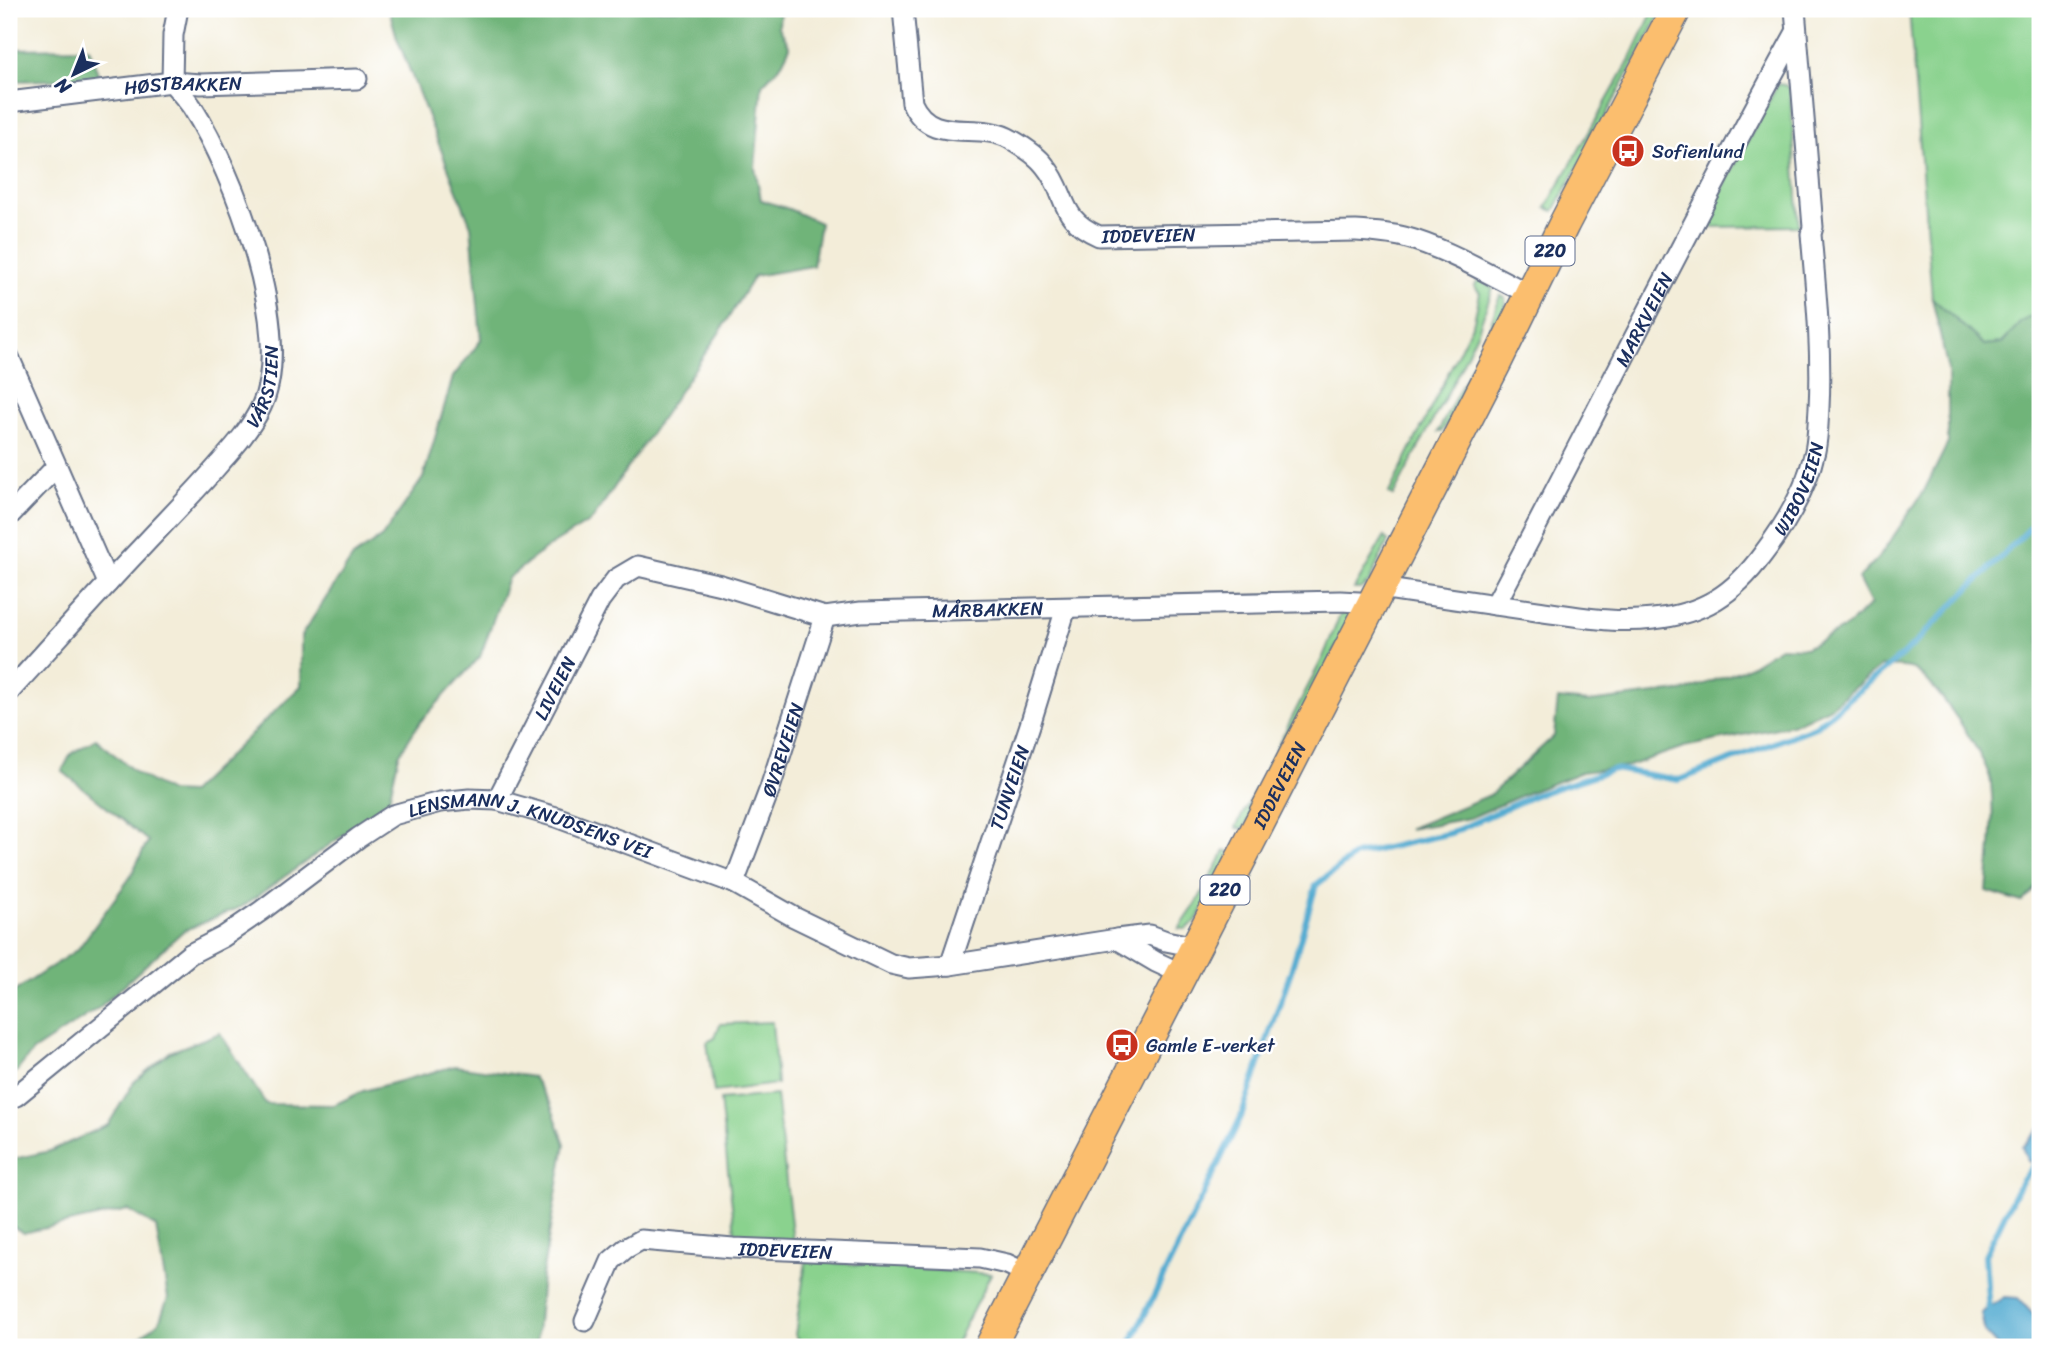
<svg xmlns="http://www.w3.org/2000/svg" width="2049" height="1356" viewBox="0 0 2049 1356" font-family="Sriracha,sans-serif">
  <rect width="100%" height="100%" fill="#fff"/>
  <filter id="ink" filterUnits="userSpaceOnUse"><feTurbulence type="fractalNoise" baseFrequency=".0143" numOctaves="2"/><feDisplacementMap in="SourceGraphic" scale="14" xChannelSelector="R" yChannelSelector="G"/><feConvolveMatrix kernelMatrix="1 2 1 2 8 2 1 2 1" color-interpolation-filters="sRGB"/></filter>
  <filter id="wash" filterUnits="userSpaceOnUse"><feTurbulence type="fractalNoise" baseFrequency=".00686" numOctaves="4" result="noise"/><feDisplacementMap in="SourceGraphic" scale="28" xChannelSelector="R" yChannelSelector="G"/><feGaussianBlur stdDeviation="1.57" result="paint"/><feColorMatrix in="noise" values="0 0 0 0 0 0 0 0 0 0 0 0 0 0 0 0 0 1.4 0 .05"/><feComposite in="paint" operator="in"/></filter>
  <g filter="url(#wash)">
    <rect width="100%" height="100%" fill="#f3edd9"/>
    <!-- green -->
    <path fill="#8ad28e" stroke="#528076" stroke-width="2" d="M1654 9H1663L1554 211 1546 208 1631 58Z
      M1909 9H2040V322L2033 315 2020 323 2002 343 1984 345 1932 298Z
      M1778 84 1785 85 1790 90 1799 226 1705 227 1703 225Z
      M1479 280 1493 288 1478 331 1459 371 1393 496 1389 493 1474 321 1480 293 1474 286Z
      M1500 295 1505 298 1506 309 1502 323 1460 407 1441 432H1438L1487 335Z
      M1384 537 1388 541 1369 582 1360 589H1354Z
      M1342 610 1349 611 1350 620 1244 829 1237 828 1236 827 1323 657Z
      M1225 851H1228L1231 856 1196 921 1186 929H1179L1196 904Z
      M772 1022 777 1084 714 1092 707 1042 715 1038 720 1024Z
      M776 1095 793 1241H736L720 1100Z
      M806 1261 991 1274 954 1347H805L795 1335Z"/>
    <!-- forest -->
    <path fill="#6fb479" stroke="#45726c" stroke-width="2" d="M389 9H780L779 27 790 47 781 65 762 85 755 168 761 200 789 209 820 223 813 266 754 276 721 330 592 520 548 547 508 578 480 657 420 722 399 755 389 799 342 836 243 906 183 931 100 1007 33 1051 9 1081V995L78 949 129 879 148 841 62 771 71 754 96 739 136 773 170 792 190 793 301 686V636L353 557 382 537 423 478 453 377 481 340 471 226 397 38Z
      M89 48 100 79 9 81V49Z
      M1932 298 1984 345 2002 343 2020 323 2034 315 2040 322V883L2022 902 1987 891C1990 856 1995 819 1991 783 1990 762 1933 677 1913 669 1904 666 1891 667 1881 666L1829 708 1792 725 1684 747 1628 766 1582 772 1527 793 1470 818 1408 829 1490 795 1554 736 1558 699 1589 702 1688 690 1745 669 1780 647 1805 648 1845 628 1871 604 1858 579 1880 556 1924 491 1948 443V371Z
      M220 1033 266 1104 334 1105 363 1091 455 1066 533 1077 550 1103 565 1144 542 1275 536 1347H118L140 1337 159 1322 168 1298 156 1227 128 1210 23 1233 9 1224V1160L50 1151 108 1125 134 1082 170 1052Z"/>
    <!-- water -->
    <path fill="#54acd1" stroke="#386e98" stroke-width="2" d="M2040 1128V1159L2028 1162 2022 1147Z
      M2004 1297 2018 1298 2040 1322V1339L2034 1347H1998L1985 1333 1981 1313Z"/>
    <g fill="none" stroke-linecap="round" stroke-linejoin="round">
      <!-- stream -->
      <path stroke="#54acd1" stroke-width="6" d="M1989 1313 1985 1255 2020 1183 2040 1156
        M1129 1347 1241 1117 1291 971 1316 885 1355 855 1451 833 1535 795 1614 769 1679 780 1815 727 1905 653 2040 518"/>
    </g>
  </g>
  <g filter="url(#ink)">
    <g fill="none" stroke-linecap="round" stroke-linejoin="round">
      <defs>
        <g id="minor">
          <path id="s1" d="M903 9 912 103C932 147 978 119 1012 140 1024 147 1037 155 1045 166 1069 195 1057 218 1099 236L1355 231C1371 232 1388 233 1404 237 1446 248 1490 275 1529 294"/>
          <path id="s2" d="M9 102 172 82 201 84 357 79"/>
          <path d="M9 357 108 583"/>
          <path d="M9 516 56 467"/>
          <path id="s3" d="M1380 588C1432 596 1485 603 1537 611 1575 616 1615 624 1653 619 1703 614 1734 594 1763 554 1786 524 1807 487 1815 451 1818 437 1818 422 1819 408 1822 350 1816 292 1811 234L1813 227 1795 9"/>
          <path id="s4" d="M1495 605C1596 415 1691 222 1795 34"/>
          <path id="s5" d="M9 692C53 644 96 595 141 548 167 520 195 492 220 463 235 446 251 428 261 407 296 333 234 173 192 107 186 98 178 90 172 82L173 35 178 9"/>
          <path id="s6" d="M497 800 600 600 616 579 638 566 721 585 825 617 861 612 1340 601 1359 602 1370 607"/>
          <path id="s7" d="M734 883 770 788 825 617"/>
          <path id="s8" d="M950 965 1030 725 1066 608"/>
          <path d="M1182 974 1156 962 1117 939 1150 935 1166 941 1196 947"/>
          <path id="s9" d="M9 1099 16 1096 190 954 223 937 261 911 358 838 393 815 440 802 469 799 497 800 556 817 734 883 794 917 891 964 909 968 950 965 1117 939"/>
          <path id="s10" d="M585 1321 611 1261 625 1249 641 1240 733 1248 980 1258 1007 1264 1028 1274"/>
        </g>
        <g id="primary">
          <path id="s11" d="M990 1347 1497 361 1564 224 1676 9"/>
        </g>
      </defs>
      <!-- minor casing -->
      <use href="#minor" stroke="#677289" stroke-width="23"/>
      <!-- primary casing -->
      <use href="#primary" stroke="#677289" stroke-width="33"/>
      <!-- minor -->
      <use href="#minor" stroke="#fff" stroke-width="19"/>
      <!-- primary -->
      <use href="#primary" stroke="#fbbe6e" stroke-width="30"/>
    </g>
  </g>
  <!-- icons -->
  <defs>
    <symbol id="bus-disc" viewBox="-11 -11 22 22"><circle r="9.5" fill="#c8321e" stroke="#fff"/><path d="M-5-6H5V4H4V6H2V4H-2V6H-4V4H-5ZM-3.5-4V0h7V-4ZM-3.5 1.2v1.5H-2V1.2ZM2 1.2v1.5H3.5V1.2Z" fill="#fff"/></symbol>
  </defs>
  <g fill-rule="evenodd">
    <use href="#bus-disc" x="1609" y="132" width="38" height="38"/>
    <use href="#bus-disc" x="1103" y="1026" width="38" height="38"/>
  </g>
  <g text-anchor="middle" stroke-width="5" stroke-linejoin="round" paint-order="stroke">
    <!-- shield labels -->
    <g fill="#fff" stroke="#5f6d8e" stroke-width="2">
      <rect x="1525.5" y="236.5" width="49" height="29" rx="5"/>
      <rect x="1200.5" y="875.5" width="49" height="29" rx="5"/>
    </g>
    <g font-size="18" font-weight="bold" fill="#1b2f5e">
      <text x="1550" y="257">220</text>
      <text x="1225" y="896">220</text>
    </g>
    <!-- street labels -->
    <g font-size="19" fill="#1b2f5e" stroke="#fff">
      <text dy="7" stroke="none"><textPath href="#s2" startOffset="175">HØSTBAKKEN</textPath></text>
      <text dy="7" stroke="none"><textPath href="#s1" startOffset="390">IDDEVEIEN</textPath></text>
      <text dy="7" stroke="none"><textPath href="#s4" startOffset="322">MARKVEIEN</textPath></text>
      <text dy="7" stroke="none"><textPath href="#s5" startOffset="402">VÅRSTIEN</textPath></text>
      <text dy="7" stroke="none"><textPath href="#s3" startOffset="483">WIBOVEIEN</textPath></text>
      <text dy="7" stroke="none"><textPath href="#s6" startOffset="634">MÅRBAKKEN</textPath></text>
      <text dy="7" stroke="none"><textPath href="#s6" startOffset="126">LIVEIEN</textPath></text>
      <text dy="7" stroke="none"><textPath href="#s7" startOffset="142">ØVREVEIEN</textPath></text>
      <text dy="7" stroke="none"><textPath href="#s11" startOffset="632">IDDEVEIEN</textPath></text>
      <text dy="7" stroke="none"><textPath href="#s8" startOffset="187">TUNVEIEN</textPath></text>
      <text dy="7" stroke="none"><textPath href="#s9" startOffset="621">LENSMANN J. KNUDSENS VEI</textPath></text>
      <text dy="7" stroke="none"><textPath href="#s10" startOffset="247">IDDEVEIEN</textPath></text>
    </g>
    <!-- poi labels -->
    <g font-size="19" fill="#1b2f5e" stroke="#fff" text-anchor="start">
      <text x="1652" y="158">Sofienlund</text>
      <text x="1146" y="1052">Gamle E-verket</text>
    </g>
  </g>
  <!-- margin -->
  <rect width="2049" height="1356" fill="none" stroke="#fff" stroke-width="35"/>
  <!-- north arrow -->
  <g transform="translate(74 74) rotate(223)" stroke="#ffffff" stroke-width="5" paint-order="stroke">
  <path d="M0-5L12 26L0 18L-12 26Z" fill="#1b2f5e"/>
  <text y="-10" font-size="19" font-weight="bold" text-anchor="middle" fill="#1b2f5e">N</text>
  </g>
</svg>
